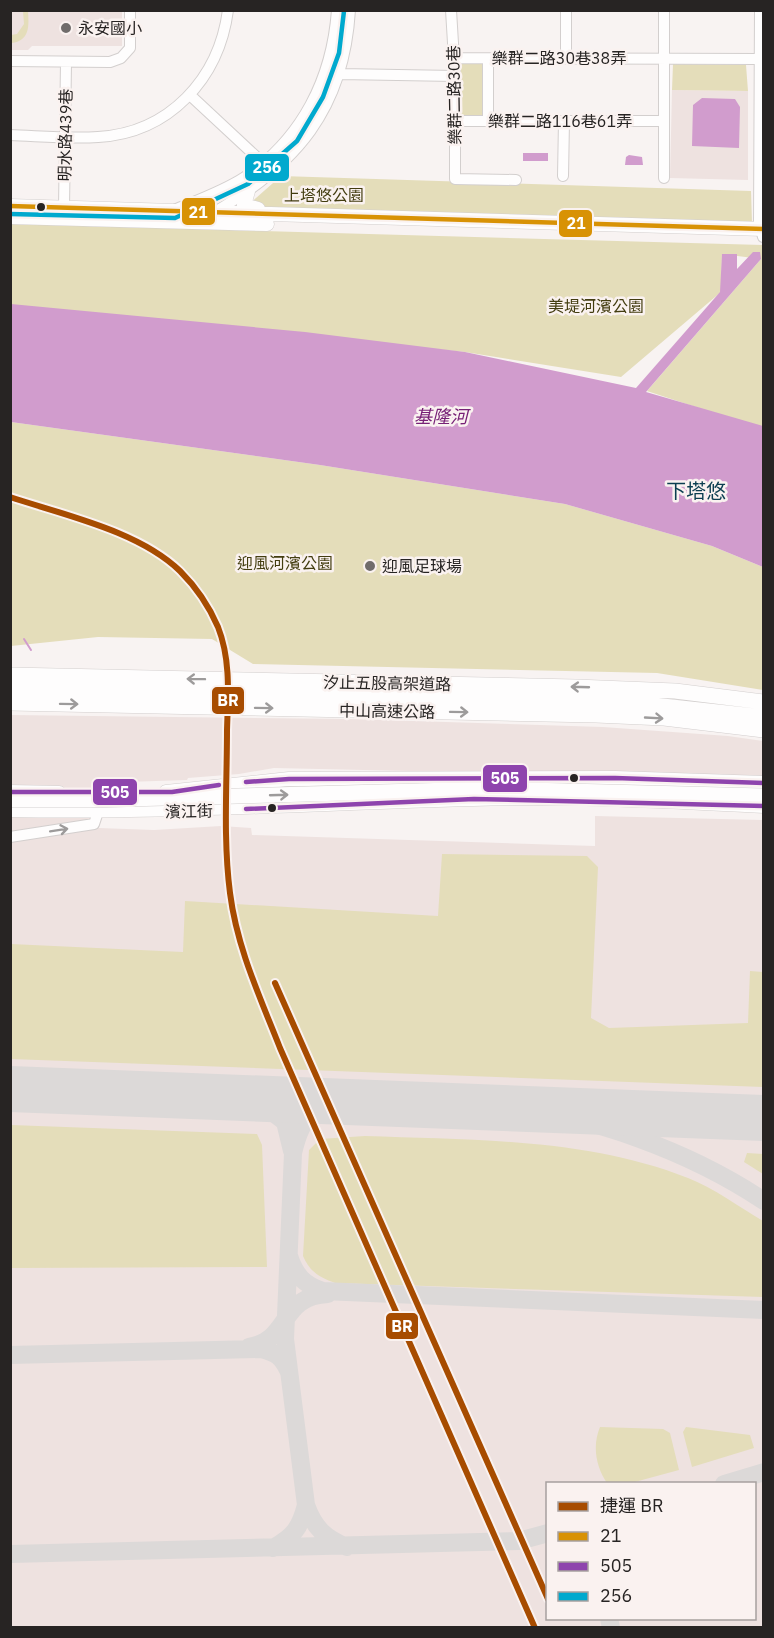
<svg xmlns="http://www.w3.org/2000/svg" width="774" height="1638" viewBox="0 0 774 1638" font-family="'IBM Plex Sans','Noto Sans TC',sans-serif">
  <rect width="100%" height="100%" fill="#f8f3f2"/>
  <!-- built -->
  <path fill="#eee2e0" fill-rule="evenodd" d="M10 11H122V46H32L28 50H11Z
    M672 90 748 91V180L670 178Z
    M11 715 349 719 603 727 728 736 763 741V779L274 768 239 774 188 778 187 780 95 783 99 828 154 830 221 826 251 828 252 835 595 846V816L763 820V1627L11 1628ZM548 1484H754V1618H548Z"/>
  <!-- green -->
  <path fill="#e4ddba" d="M23 11H28C29 26 30 41 11 43V35L17 34 24 24Z
    M486 60V117L460 116 459 61Z
    M673 64 746 65 748 91 672 90Z
    M281 176 751 191 752 223 300 212 247 206Z
    M10 224 763 245V429L647 391 761 259 722 254 721 292 621 377 465 352 11 307Z
    M11 422 320 465 565 504 712 546 763 567V690L657 673 253 664 212 639 98 637 11 646Z
    M442 854 587 856 598 867 591 1018 609 1028 748 1023 750 971 763 972V1087L11 1059V944L183 952 185 901 438 916Z
    M11 1125 257 1134 262 1145 267 1267 11 1268Z
    M365 1136C473 1140 586 1138 688 1178 714 1188 739 1207 763 1221V1297L335 1283C319 1277 310 1272 303 1256L309 1150 320 1139Z
    M747 1153 763 1154V1174L744 1162Z
    M600 1427 663 1429 670 1433 679 1470 631 1483H607C596 1467 592 1446 600 1427Z
    M686 1427 750 1435 754 1448 692 1467 683 1432Z"/>
  <!-- water -->
  <path fill="#d19ccd" d="M702 98 735 99 740 107 739 148 692 146 693 105Z
    M523 153H548V161H523Z
    M629 155 642 157 643 165H625L626 157Z
    M753 252H760L761 259 646 392 763 426V567L712 546 565 504 320 465 11 422V304L305 332 465 352 636 388 720 292 722 254H737V269Z"/>
  <g fill="none" stroke-linecap="round" stroke-linejoin="round">
    <!-- stream -->
    <path stroke="#d19ccd" stroke-width="2" d="M24 639 31 650"/>
    <!-- taxiway -->
    <path stroke="#dcd9d8" stroke-width="18" d="M10 1090 263 1105 285 1122 292 1151
      M289 1256C295 1275 304 1285 323 1291L764 1310
      M249 1347C291 1340 279 1296 328 1294
      M10 1355 261 1349C277 1353 282 1357 289 1372
      M724 1484 764 1472
      M347 1547C325 1538 314 1528 306 1505L285 1339 293 1153C297 1136 302 1120 317 1109 378 1109 439 1105 499 1108 586 1112 692 1153 764 1201
      M273 1548C294 1536 300 1528 306 1505
      M10 1554 519 1541 548 1533
      M609 1618 611 1628"/>
    <!-- runway -->
    <path stroke="#dcd9d8" stroke-width="46" d="M10 1089 764 1118"/>
    <defs>
      <path id="minor" d="M451 10 455 76V179L516 180
        M566 10V58
        M760 10 759 222 763 237
        M454 58 760 59
        M488 59V121
        M10 61 110 62 121 58 130 48V10
        M340 74 455 76
        M191 96 263 163
        M455 121H664
        M10 135C39 136 69 139 98 137 169 133 219 79 228 10
        M563 176 564 121
        M664 178V10
        M64 208 66 62
        M174 210C198 200 224 191 245 177 302 138 332 79 337 10
        M213 213C296 165 344 110 350 10
        M10 837 94 824 98 812"/>
      <path id="major" d="M248 191 244 205 258 209
        M10 206 764 229
        M10 217 267 224
        M10 792 59 793
        M166 792 289 779 615 778 764 783
        M10 810C165 813 319 803 473 799 570 796 667 801 764 806"/>
      <path id="highway" d="M10 675 576 687 675 691 764 702
        M10 689 635 703 764 717
        M10 703 596 715 664 718 764 730"/>
    </defs>
    <!-- minor casing -->
    <use href="#minor" stroke="#d3cfce" stroke-width="12"/>
    <!-- major casing -->
    <use href="#major" stroke="#d3cfce" stroke-width="15"/>
    <!-- highway casing -->
    <use href="#highway" stroke="#d3cfce" stroke-width="16"/>
    <!-- minor -->
    <use href="#minor" stroke="#fefdfd" stroke-width="10"/>
    <!-- major -->
    <use href="#major" stroke="#fefdfd" stroke-width="14"/>
    <!-- highway -->
    <use href="#highway" stroke="#fefdfd" stroke-width="15"/>
    <defs>
      <path id="highway-bridge" d="M10 800H90L489 789 764 796"/>
    </defs>
    <!-- highway-bridge casing -->
    <use href="#highway-bridge" stroke="#d3cfce" stroke-width="16" stroke-linecap="butt"/>
    <!-- highway-bridge -->
    <use href="#highway-bridge" stroke="#fefdfd" stroke-width="15"/>
    <defs>
      <path id="bus-1" d="M10 206 764 229"/>
      <path id="bus-2" d="M246 782 289 779 615 778 764 783
        M10 792H172L219 785
        M246 809 474 799 764 806"/>
      <path id="bus-3" d="M10 214 175 218 248 184 297 141 323 97 339 53 344 11"/>
    </defs>
    <!-- bus-1 casing -->
    <use href="#bus-1" stroke="#faf2f0" stroke-width="9"/>
    <!-- bus-2 casing -->
    <use href="#bus-2" stroke="#faf2f0" stroke-width="9"/>
    <!-- bus-3 casing -->
    <use href="#bus-3" stroke="#faf2f0" stroke-width="9"/>
    <!-- bus-1 -->
    <use href="#bus-1" stroke="#d89205" stroke-width="4.5"/>
    <!-- bus-2 -->
    <use href="#bus-2" stroke="#8e44ad" stroke-width="4.5"/>
    <!-- bus-3 -->
    <use href="#bus-3" stroke="#00a9ce" stroke-width="4.5"/>
    <defs>
      <path id="metro-1" d="M10 497C64 515 139 531 180 571 196 587 209 606 218 627 231 660 228 696 227 730 227 784 223 839 230 893 237 948 260 997 280 1048L535 1628
        M275 983 548 1599"/>
    </defs>
    <!-- metro-1 casing -->
    <use href="#metro-1" stroke="#faf2f0" stroke-width="10"/>
    <!-- metro-1 -->
    <use href="#metro-1" stroke="#a74c00" stroke-width="6"/>
  </g>
  <!-- one-way arrows -->
  <defs><path id="oneway-shaft" d="M-6 0H5M1.5-3L5.5 0L1.5 3" fill="none" stroke-width="1.6" stroke-linecap="round" stroke-linejoin="round" transform="scale(1.5)"/></defs>
  <g stroke="#9d9b9b">
    <use href="#oneway-shaft" transform="translate(196 679) rotate(-179)"/>
    <use href="#oneway-shaft" transform="translate(580 687) rotate(-178)"/>
    <use href="#oneway-shaft" transform="translate(69 704) rotate(1)"/>
    <use href="#oneway-shaft" transform="translate(264 708) rotate(1)"/>
    <use href="#oneway-shaft" transform="translate(459 712) rotate(1)"/>
    <use href="#oneway-shaft" transform="translate(654 718) rotate(3)"/>
    <use href="#oneway-shaft" transform="translate(279 795) rotate(-2)"/>
    <use href="#oneway-shaft" transform="translate(59 830) rotate(-9)"/>
  </g>
  <!-- markers -->
  <g fill="#706c6b" stroke="#faf2f0" stroke-width="2">
    <circle cx="66" cy="28" r="6"/>
    <circle cx="370" cy="566" r="6"/>
  </g>
  <g fill="#272423" stroke="#faf2f0" stroke-width="2">
    <circle cx="41" cy="207" r="5"/>
    <circle cx="574" cy="778" r="5"/>
    <circle cx="272" cy="808" r="5"/>
  </g>
  <g text-anchor="middle" stroke-width="5" stroke-linejoin="round" paint-order="stroke">
    <!-- poi labels -->
    <g font-size="16" fill="#272423" stroke="#faf2f0" text-anchor="start">
      <text x="78" y="34">永安國小</text>
      <text x="382" y="572">迎風足球場</text>
    </g>
    <!-- street labels -->
    <g font-size="16" fill="#272423" stroke="#faf2f0">
      <text x="559" y="64">樂群二路30巷38弄</text>
      <text transform="translate(454 95) rotate(-91)" y="6">樂群二路30巷</text>
      <text x="560" y="127">樂群二路116巷61弄</text>
      <text transform="translate(65 135) rotate(-89)" y="6">明水路439巷</text>
      <text transform="translate(387 683) rotate(1)" y="6">汐止五股高架道路</text>
      <text transform="translate(387 711) rotate(1)" y="6">中山高速公路</text>
      <text transform="translate(189 811) rotate(-1)" y="6">濱江街</text>
    </g>
    <!-- park labels -->
    <g font-size="16" fill="#433d10" stroke="#faf2f0">
      <text x="324" y="201">上塔悠公園</text>
      <text x="596" y="312">美堤河濱公園</text>
      <text x="285" y="569">迎風河濱公園</text>
    </g>
    <!-- water labels -->
    <g font-size="18" font-style="italic" fill="#772076" stroke="#faf2f0">
      <text x="441" y="423">基隆河</text>
    </g>
    <!-- quarter labels -->
    <g font-size="20" fill="#0c3e51" stroke="#faf2f0">
      <text x="696" y="498">下塔悠</text>
    </g>
  </g>
  <g stroke="#faf2f0" stroke-width="2">
    <rect x="244" y="153" width="46" height="29" rx="6" fill="#00a9ce"/>
    <rect x="181" y="197" width="35" height="29" rx="6" fill="#d89205"/>
    <rect x="558" y="209" width="35" height="29" rx="6" fill="#d89205"/>
    <rect x="211" y="686" width="34" height="29" rx="6" fill="#a74c00"/>
    <rect x="482" y="764" width="46" height="29" rx="6" fill="#8e44ad"/>
    <rect x="92" y="778" width="46" height="28" rx="6" fill="#8e44ad"/>
    <rect x="385" y="1312" width="34" height="28" rx="6" fill="#a74c00"/>
  </g>
  <g font-size="16" text-anchor="middle" font-weight="bold" fill="#fff">
    <text x="267" y="173">256</text>
    <text x="198" y="218">21</text>
    <text x="576" y="229">21</text>
    <text x="228" y="706">BR</text>
    <text x="505" y="784">505</text>
    <text x="115" y="798">505</text>
    <text x="402" y="1332">BR</text>
  </g>
  <!-- border -->
  <rect width="774" height="1638" fill="none" stroke="#272423" stroke-width="24"/>
  <!-- legend -->
  <rect x="546" y="1482" width="210" height="138" fill="#faf2f0" stroke="#a6a09e" stroke-width="1.5"/>
  <rect x="558" y="1502" width="30" height="9" fill="#a74c00" stroke="#a6a09e" stroke-width="1.5"/>
  <text x="600" y="1512" font-size="18" fill="#272423">捷運 BR</text>
  <rect x="558" y="1532" width="30" height="9" fill="#d89205" stroke="#a6a09e" stroke-width="1.5"/>
  <text x="600" y="1542" font-size="18" fill="#272423">21</text>
  <rect x="558" y="1562" width="30" height="9" fill="#8e44ad" stroke="#a6a09e" stroke-width="1.5"/>
  <text x="600" y="1572" font-size="18" fill="#272423">505</text>
  <rect x="558" y="1592" width="30" height="9" fill="#00a9ce" stroke="#a6a09e" stroke-width="1.5"/>
  <text x="600" y="1602" font-size="18" fill="#272423">256</text>
</svg>
